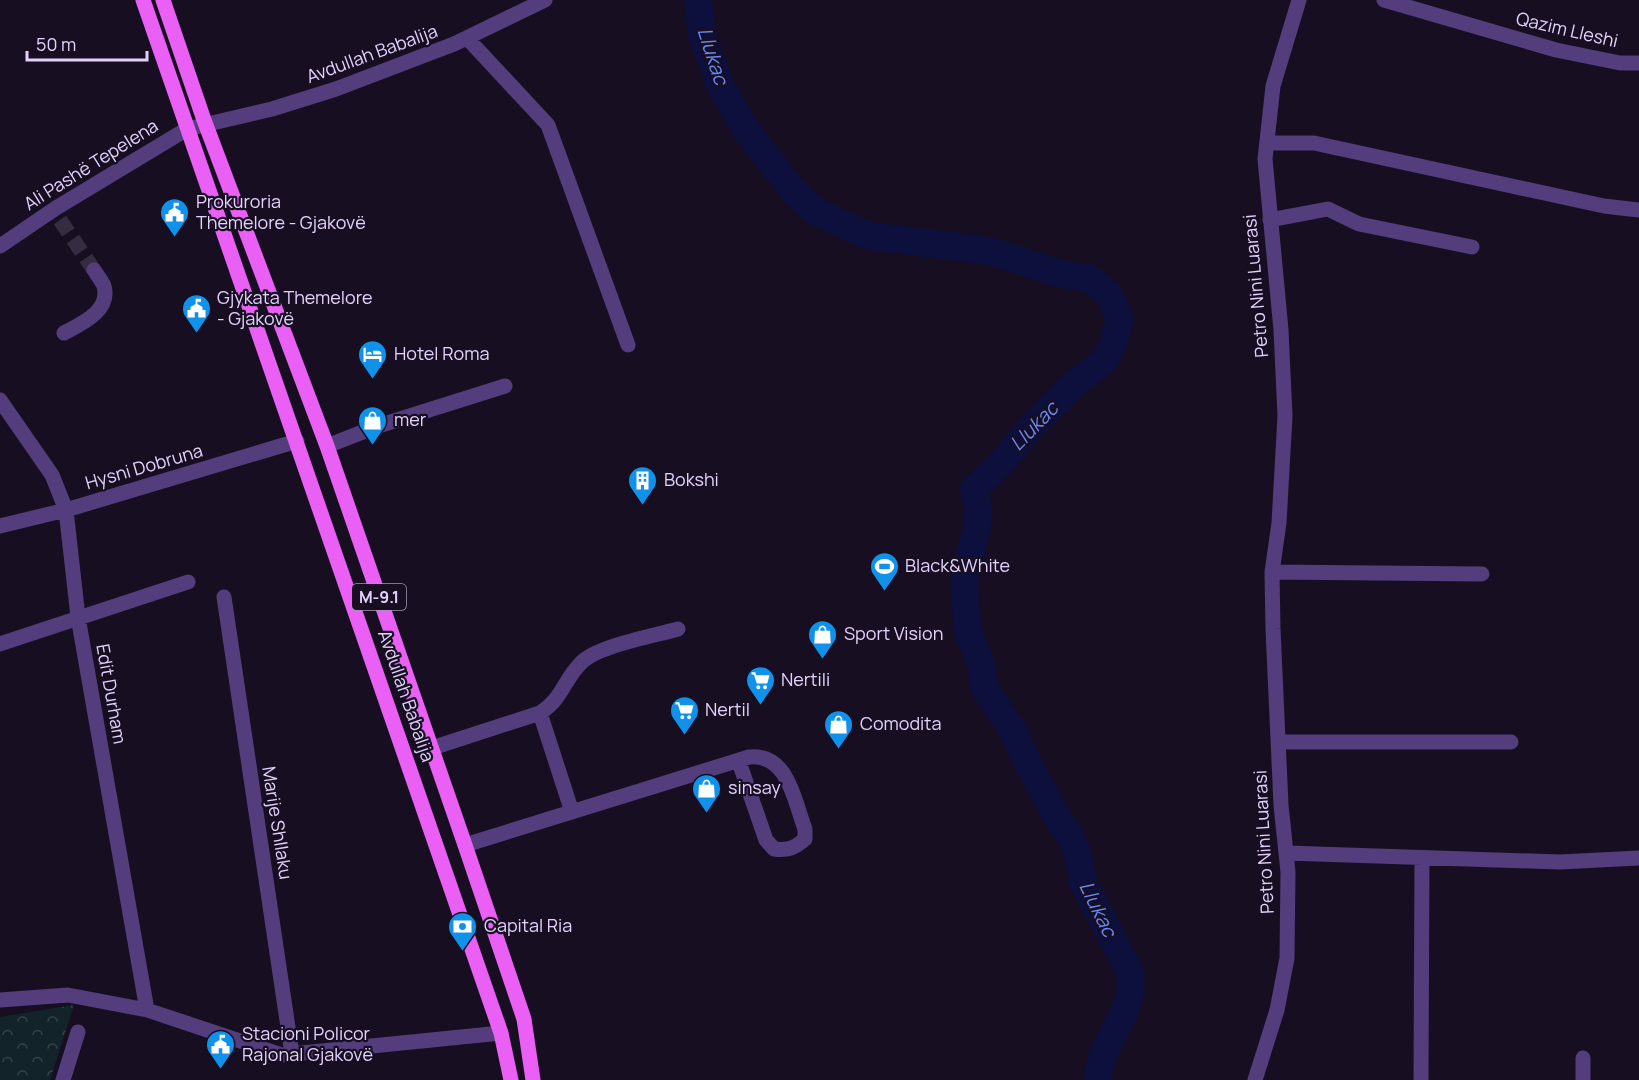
<svg xmlns="http://www.w3.org/2000/svg" width="1639" height="1080" viewBox="0 0 1639 1080" font-family="Manrope,sans-serif">
  <defs>
    <pattern id="park-crowns" width="20" height="18" patternUnits="userSpaceOnUse" patternTransform="scale(1.5)"><rect width="20" height="18" fill="#12242a"/><path d="M2 6a3 3 0 1 1 6 0M12 15a3 3 0 1 1 6 0" fill="none" stroke="#34434a"/></pattern>
  </defs>
  <rect width="100%" height="100%" fill="#170f21"/>
  <!-- park -->
  <path fill="url(#park-crowns)" d="M74 1005 50 1080H0V1017Z"/>
  <g fill="none" stroke-linecap="round" stroke-linejoin="round">
    <!-- river -->
    <path stroke="#0d0f3c" stroke-width="28" d="M698 0 702 35 721 87 748 133 793 190 815 211 869 236 976 249 1001 254 1061 274 1090 278 1109 295 1120 319 1114 342 1104 361 1073 385 1027 432 1004 460 974 489 977 502V525L964 583 968 633 982 665 983 685 1014 733 1027 762 1056 815 1071 837 1079 858 1082 880 1129 970C1139 1011 1099 1040 1098 1080"/>
    <!-- minor-tunnel -->
    <path stroke="#362c42" stroke-width="15" stroke-dasharray="15 8" stroke-linecap="butt" d="M60 220 94 270"/>
    <!-- minor -->
    <path stroke="#533d7c" stroke-width="15" d="M1384 0 1556 50 1620 63H1639
      M467 38 548 125 628 345
      M1267 143H1314L1604 206 1639 210
      M1270 220 1328 209 1359 224 1472 247
      M0 246 56 208 187 129 272 109 336 89 454 44 545 0
      M64 333C81 324 111 311 104 286 102 281 97 275 94 270
      M0 400 52 475 66 510 78 617 147 1010
      M327 446 378 426 505 386
      M0 526 66 510 297 441
      M1272 572 1482 574
      M224 597 292 1054
      M0 644 188 582
      M540 713 572 812
      M1278 742H1511
      M432 748 540 713C563 698 563 681 581 663 597 646 654 636 678 629
      M465 845 749 757C788 753 794 800 805 829V839C795 848 787 851 774 849L766 840 739 762
      M1287 853 1560 862 1639 858
      M0 1000 68 995 147 1010 282 1055 501 1033
      M1583 1058V1080
      M63 1080 78 1032
      M1255 1080 1277 1010 1287 958 1288 872 1281 805 1273 629 1272 572 1279 523 1285 416 1281 330 1265 159 1273 86 1299 0
      M1421 1080 1422 858"/>
    <!-- major -->
    <path stroke="#ea60f4" stroke-width="15" d="M143 0 501 1033 511 1080
      M163 0 204 120 327 446 465 845 524 1019 533 1080"/>
  </g>
  <!-- icons -->
  <defs>
    <symbol id="civic-pin" viewBox="-11 -11 22 30"><path d="M0 17L-7.5 6A9.5 9.5 0 1 1 7.5 6Z" fill="#1091ea" stroke="#170f21"/><path d="M-.6-6.5H3V-4.5H.6V-3L4-1V1h2V6H-6V1h2V-1L-.6-3ZM-1.2 2.5V6h2.4V2.5Z" fill="#fff"/></symbol>
    <symbol id="hotel-pin" viewBox="-11 -11 22 30"><path d="M0 17L-7.5 6A9.5 9.5 0 1 1 7.5 6Z" fill="#1091ea" stroke="#170f21"/><path d="M-6-4.5h1.5V1H6V5H4.5V3h-9V5H-6ZM-4 0a1.8 1.8 0 1 1 3.6 0ZM.5 0V-2.5h3Q6-2.5 6 0Z" fill="#fff"/></symbol>
    <symbol id="shop-pin" viewBox="-11 -11 22 30"><path d="M0 17L-7.5 6A9.5 9.5 0 1 1 7.5 6Z" fill="#1091ea" stroke="#170f21"/><path d="M-5-2.5h2.3a2.7 3.5 0 0 1 5.4 0H5L5.5 6h-11ZM-1.5-2.5h3a1.5 2.3 0 0 0-3 0Z" fill="#fff"/></symbol>
    <symbol id="building-pin" viewBox="-11 -11 22 30"><path d="M0 17L-7.5 6A9.5 9.5 0 1 1 7.5 6Z" fill="#1091ea" stroke="#170f21"/><path d="M-4-6H4V6H1V3H-1V6H-4ZM-2.5-4.3h1.7v1.8h-1.7ZM.8-4.3h1.7v1.8H.8ZM-2.5-1h1.7V.8h-1.7ZM.8-1h1.7V.8H.8Z" fill="#fff"/></symbol>
    <symbol id="stadium-pin" viewBox="-11 -11 22 30"><path d="M0 17L-7.5 6A9.5 9.5 0 1 1 7.5 6Z" fill="#1091ea" stroke="#170f21"/><path d="M0-5a6.5 5 0 1 0 0 10a6.5 5 0 1 0 0-10ZM-3.5-1.8h7v3.6h-7Z" fill="#fff"/></symbol>
    <symbol id="supermarket-pin" viewBox="-11 -11 22 30"><path d="M0 17L-7.5 6A9.5 9.5 0 1 1 7.5 6Z" fill="#1091ea" stroke="#170f21"/><path d="M-6-5.5h2.5l.6 2H6L4.5 2H-2.5L-4.4-4H-6ZM-1.5 3.2a1.3 1.3 0 1 0 .1 0ZM3 3.2a1.3 1.3 0 1 0 .1 0Z" fill="#fff"/></symbol>
    <symbol id="bank-pin" viewBox="-11 -11 22 30"><path d="M0 17L-7.5 6A9.5 9.5 0 1 1 7.5 6Z" fill="#1091ea" stroke="#170f21"/><path d="M-6-4H6V4H-6ZM0-2.3a2.3 2.3 0 1 0 0 4.6a2.3 2.3 0 1 0 0-4.6Z" fill="#fff"/></symbol>
  </defs>
  <g fill-rule="evenodd">
    <use href="#civic-pin" x="158" y="196" width="33" height="45"/>
    <use href="#civic-pin" x="180" y="292" width="33" height="45"/>
    <use href="#hotel-pin" x="356" y="338" width="33" height="45"/>
    <use href="#shop-pin" x="356" y="404" width="33" height="45"/>
    <use href="#building-pin" x="626" y="464" width="33" height="45"/>
    <use href="#stadium-pin" x="868" y="550" width="33" height="45"/>
    <use href="#shop-pin" x="806" y="618" width="33" height="45"/>
    <use href="#supermarket-pin" x="744" y="664" width="33" height="45"/>
    <use href="#supermarket-pin" x="668" y="694" width="33" height="45"/>
    <use href="#shop-pin" x="822" y="708" width="33" height="45"/>
    <use href="#shop-pin" x="690" y="772" width="33" height="45"/>
    <use href="#bank-pin" x="446" y="910" width="33" height="45"/>
    <use href="#civic-pin" x="204" y="1028" width="33" height="45"/>
  </g>
  <g text-anchor="middle" stroke-width="4.5" stroke-linejoin="round" paint-order="stroke">
    <!-- shield labels -->
    <rect fill="#170f21" stroke="#a697ba" stroke-width="1.5" x="352" y="584" width="54" height="26" rx="4.5"/>
    <g font-size="16" font-weight="bold" fill="#e3d1fc">
      <text x="379" y="603">M-9.1</text>
    </g>
    <!-- street labels -->
    <g font-size="18" fill="#e3d1fc" stroke="#170f21">
      <text transform="translate(1567 30) rotate(13)" y="6">Qazim Lleshi</text>
      <text transform="translate(372 54) rotate(-20)" y="6">Avdullah Babalija</text>
      <text transform="translate(91 165) rotate(-32)" y="6">Ali Pashë Tepelena</text>
      <text transform="translate(1256 286) rotate(-95)" y="6">Petro Nini Luarasi</text>
      <text transform="translate(144 467) rotate(-16)" y="6">Hysni Dobruna</text>
      <text transform="translate(111 694) rotate(80)" y="6">Edit Durham</text>
      <text transform="translate(406 696) rotate(71)" y="6">Avdullah Babalija</text>
      <text transform="translate(277 823) rotate(81)" y="6">Marije Shllaku</text>
      <text transform="translate(1264 842) rotate(-93)" y="6">Petro Nini Luarasi</text>
    </g>
    <!-- poi labels -->
    <g font-size="18" fill="#e3d1fc" stroke="#170f21" text-anchor="start">
      <text x="196" y="208">Prokuroria<tspan x="196" dy="21">Themelore - Gjakovë</tspan></text>
      <text x="217" y="304">Gjykata Themelore<tspan x="217" dy="21">- Gjakovë</tspan></text>
      <text x="394" y="360">Hotel Roma</text>
      <text x="394" y="426">mer</text>
      <text x="664" y="486">Bokshi</text>
      <text x="905" y="572">Black&amp;White</text>
      <text x="844" y="640">Sport Vision</text>
      <text x="781" y="686">Nertili</text>
      <text x="705" y="716">Nertil</text>
      <text x="860" y="730">Comodita</text>
      <text x="728" y="794">sinsay</text>
      <text x="484" y="932">Capital Ria</text>
      <text x="242" y="1040">Stacioni Policor<tspan x="242" dy="21">Rajonal Gjakovë</tspan></text>
    </g>
    <!-- water labels -->
    <g font-size="20" font-style="italic" fill="#6787f5" stroke="#170f21">
      <text transform="translate(713 56) rotate(72)" y="7">Llukac</text>
      <text transform="translate(1034 426) rotate(-46)" y="7">Llukac</text>
      <text transform="translate(1098 909) rotate(64)" y="7">Llukac</text>
    </g>
  </g>
  <!-- scale -->
  <path d="M27 51v9h120v-9" fill="none" stroke="#e3d1fc" stroke-width="3"/>
  <text x="36" y="51" font-size="18" fill="#e3d1fc" stroke="#170f21" stroke-width="4.5" paint-order="stroke">50 m</text>
</svg>
